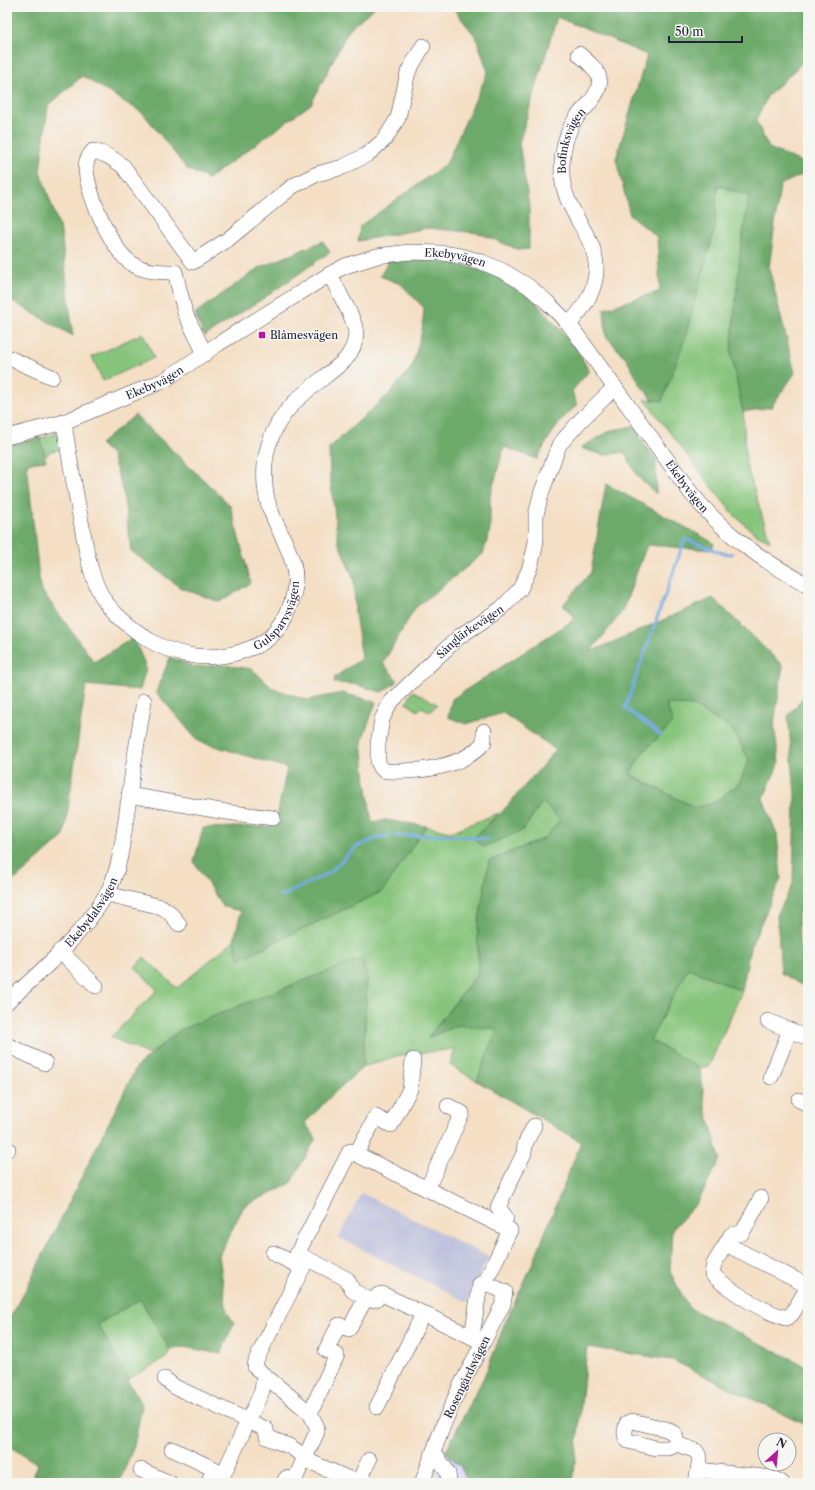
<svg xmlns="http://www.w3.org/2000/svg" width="815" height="1490" viewBox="0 0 815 1490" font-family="'Libre Caslon Text',serif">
  <rect width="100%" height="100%" fill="#f6f6f2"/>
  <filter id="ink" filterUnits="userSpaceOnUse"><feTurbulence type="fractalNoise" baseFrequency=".025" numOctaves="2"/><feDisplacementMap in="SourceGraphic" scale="8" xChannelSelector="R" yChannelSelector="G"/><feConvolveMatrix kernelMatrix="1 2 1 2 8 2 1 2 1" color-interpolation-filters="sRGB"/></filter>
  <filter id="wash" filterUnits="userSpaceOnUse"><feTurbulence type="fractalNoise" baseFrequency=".012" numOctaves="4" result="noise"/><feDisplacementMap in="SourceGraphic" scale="16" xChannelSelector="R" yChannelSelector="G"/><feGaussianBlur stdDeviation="0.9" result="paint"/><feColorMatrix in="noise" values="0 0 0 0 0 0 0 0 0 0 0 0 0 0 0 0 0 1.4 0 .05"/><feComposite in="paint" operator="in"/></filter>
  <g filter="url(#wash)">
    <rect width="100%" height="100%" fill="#f4dfc4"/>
    <!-- built -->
    <path fill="#d9d7f8" d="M445 1452 460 1466 469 1483H433Z"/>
    <!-- industrial -->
    <path fill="#c0c2dd" d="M361 1193 489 1257 467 1302 339 1238Z"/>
    <!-- green -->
    <path fill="#87c47b" stroke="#54735b" d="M717 185 750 196 741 246 731 354 743 412 746 464 770 541 753 532 732 513 644 399 662 401 715 228Z
      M143 333 154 358 103 381 92 357Z
      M58 433 62 449 48 452V455H45L40 438Z
      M413 691 437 704 430 712 422 707 418 711 406 703Z
      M666 704 694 706 732 729 750 760 739 784 713 803 695 808 630 774 642 753 673 723Z
      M542 802 560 820 545 838 489 861 478 927V973L428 1037 457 1025 498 1029 477 1081 450 1065 455 1049 396 1056 363 1067 367 979 180 1030 149 1055 111 1037 157 990 135 967 144 957 177 988 234 940 239 959 383 891 426 826 450 832 499 813 474 838 523 830Z
      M688 968 742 991 709 1066 700 1068 650 1040Z
      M140 1299 170 1350 166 1358 127 1380 98 1324Z"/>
    <!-- forest -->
    <path fill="#6daa6b" stroke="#486653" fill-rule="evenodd" d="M7 7H375L349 29 311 104 208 179 187 169 143 113 82 76 48 106 40 171 61 232 73 336 7 298Z
      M452 7H808V57L767 97 756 121 769 148 808 165 806 173 780 185 769 268 795 373 771 407 743 412 731 354 741 246 749 196 717 185 715 228 684 341 662 401 653 400 641 386 627 360 606 336 604 309 660 291 657 237 630 215 616 159 647 55 557 17 519 143 529 206V249L519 250 479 233 427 228 358 241 360 226 446 164 488 72 476 37Z
      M323 241 330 252 264 298 205 336 202 332 195 313 259 268Z
      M441 259 490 273 530 296 575 346 589 371 572 391 577 405C559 420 548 439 537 459L504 447 490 497V530L483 554 415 608 383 663 398 681 382 692 352 684 334 683 335 677 362 658 355 614 354 580 338 541 330 475 329 448 389 394 412 367 422 331 424 308 401 284 380 276 390 260Z
      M135 415 230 505 251 583 220 602 181 588 131 551 123 492 112 455 100 444Z
      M634 426 645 446 656 458V494L638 477 624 452 604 455 580 448 612 430Z
      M40 438 46 461 27 463 40 588 94 662 134 637 146 668 140 690 86 685 64 836 16 879 7 882V445Z
      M606 484 714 543 712 550 647 545 622 612 590 652 713 598 783 666 774 723 779 763 763 799 777 834 781 878 750 948 742 991 688 968 650 1040 700 1068 705 1105 720 1159 698 1202 672 1230 670 1272 689 1308 808 1367V1426L672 1360 587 1347 573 1483H469L460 1466 445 1452 486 1373 504 1325 533 1263 581 1142 477 1081 497 1029 457 1025 428 1038 478 973V927L489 861 545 838 560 820 542 802 523 830 484 847 473 838 501 813 556 750 503 713 466 724 448 717 452 699 575 619 563 605 591 572ZM666 704 694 706 732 729 749 760 739 784 713 803 695 808 630 774 642 753 673 723Z
      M170 657 195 667 224 665 252 669 272 688 307 700 342 693 376 702 362 741 366 782 372 823 385 820 426 826 383 891 239 959 234 940 241 911 223 907 194 862 203 828 275 826 287 768 198 741 156 692Z
      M808 692V895L798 915 799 946 808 951V989L781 973 777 915 793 884 795 794 788 716Z
      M362 958 367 979 363 1067 334 1093 305 1123 316 1138 290 1184 244 1206 219 1255 227 1312 234 1323 221 1354 184 1347 170 1350 140 1299 98 1324 142 1406 134 1446 119 1483H31L38 1464 7 1445V1322L20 1301 137 1066 180 1030 251 1001Z"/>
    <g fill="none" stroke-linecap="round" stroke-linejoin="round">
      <!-- stream -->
      <path stroke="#77ade5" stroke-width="3" d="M661 735 625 708 685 539 722 553 732 554
        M395 836 445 835 488 839
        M280 897 329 873 356 847 380 837 389 836"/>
    </g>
  </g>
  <g filter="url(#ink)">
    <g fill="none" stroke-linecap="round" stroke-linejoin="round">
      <defs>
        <g id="minor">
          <path id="s1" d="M569 324C591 301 605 274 590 242 579 219 562 199 562 172 561 153 566 132 577 117 581 111 587 107 591 101 609 79 596 69 579 54"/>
          <path d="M205 354 185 313 175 272C161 272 143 272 131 263 111 249 85 189 86 165 87 159 89 155 93 151 105 153 113 159 123 166L193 262 227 240 293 186 317 174 343 167 368 154 385 139 398 118 408 72 423 46"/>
          <path d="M7 357 52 377"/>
          <path id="s2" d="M64 422C69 458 76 495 83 532 87 553 91 579 103 598 114 615 132 629 149 640 177 657 211 662 243 651 247 649 252 648 256 646 286 632 302 591 292 560 286 541 275 524 269 506 263 487 263 462 269 444 282 402 315 387 345 360 366 334 352 319 340 294 336 287 333 280 330 274"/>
          <path id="s3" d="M7 437 64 422 165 380 218 344 330 274 345 266 377 256 410 252 442 253 461 256 482 262 503 271 528 286 547 302 569 324 691 493C725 535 761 560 808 585"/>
          <path id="s4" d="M484 731V742C464 768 418 772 387 771L383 770 380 766 378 762V744L382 719 388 707 392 701 430 664 460 636 502 608 520 589 529 570 534 552 536 541V515L541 494 559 445 581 420 615 387"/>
          <path d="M129 795 226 812 273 818"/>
          <path d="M107 894 162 907 169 912 179 924"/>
          <path d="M60 951 96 986"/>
          <path id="s5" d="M7 1002C42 971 82 935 106 895 122 869 124 827 129 798 133 765 139 733 144 701"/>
          <path d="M768 1021 808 1038"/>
          <path d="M7 1045 45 1063"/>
          <path d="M771 1077 790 1030"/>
          <path d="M799 1100 808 1104"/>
          <path d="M7 1148 8 1149"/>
          <path d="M356 1154 376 1117 391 1125 410 1089 413 1060"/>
          <path d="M427 1189 462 1113 448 1106"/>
          <path d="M761 1198 742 1233 731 1235 714 1264 712 1274C730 1291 762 1311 786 1318L792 1314 808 1287"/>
          <path d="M502 1226 506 1218 498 1207 524 1153 525 1144 534 1126"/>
          <path d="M726 1244 808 1286"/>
          <path d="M273 1253 297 1265"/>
          <path d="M302 1256 347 1279 353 1291 370 1300 376 1299 378 1295 382 1294 472 1337"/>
          <path d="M480 1341 472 1337 480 1284"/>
          <path d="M165 1379 175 1387 266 1429 267 1437 291 1447 313 1463 347 1478 367 1483"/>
          <path d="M377 1407 423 1314"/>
          <path d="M310 1413 337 1355 326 1350 339 1325 349 1329 366 1298"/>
          <path d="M632 1421 666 1429 675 1434 677 1444 669 1448H656L628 1441C623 1435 625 1430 627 1423Z"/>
          <path d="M677 1444 696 1451 700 1458 696 1483"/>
          <path d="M172 1449 214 1469"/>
          <path d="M434 1452 448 1473 449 1483"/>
          <path d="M141 1470 170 1483"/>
          <path d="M698 1470 773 1478 782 1483"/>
          <path d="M208 1483 214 1469 224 1473 262 1391 264 1375"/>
          <path d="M284 1483 286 1478 294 1481 317 1432V1427L310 1413 264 1375 255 1367 256 1360 303 1267 297 1265 302 1256 297 1254 350 1151 510 1230 485 1283 505 1292 503 1304 460 1387 444 1423 422 1483"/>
          <path d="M358 1483 369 1460"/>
        </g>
      </defs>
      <!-- minor casing -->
      <use href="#minor" stroke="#423e50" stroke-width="16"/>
      <!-- minor -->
      <use href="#minor" stroke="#fff" stroke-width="15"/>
    </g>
  </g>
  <!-- markers -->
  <rect fill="#b5179e" stroke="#f6f6f2" stroke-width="1.5" x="258" y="331" width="8" height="8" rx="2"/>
  <g text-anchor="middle" stroke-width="3" stroke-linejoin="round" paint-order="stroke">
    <!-- street labels -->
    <g font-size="11" fill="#22223b" stroke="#f6f6f2">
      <text dy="4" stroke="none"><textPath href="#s1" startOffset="200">Bofinksvägen</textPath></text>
      <text dy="4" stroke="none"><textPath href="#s3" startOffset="494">Ekebyvägen</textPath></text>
      <text dy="4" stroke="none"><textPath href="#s3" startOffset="158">Ekebyvägen</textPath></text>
      <text dy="4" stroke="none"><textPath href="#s3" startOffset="830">Ekebyvägen</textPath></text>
      <text dy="4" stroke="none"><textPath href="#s2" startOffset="394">Gulsparvsvägen</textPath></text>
      <text dy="4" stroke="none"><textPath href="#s4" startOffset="298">Sånglärkevägen</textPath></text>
      <text dy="4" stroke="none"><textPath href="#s5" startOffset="124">Ekebydalsvägen</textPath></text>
      <text transform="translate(467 1377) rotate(-64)" y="4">Rosengårdsvägen</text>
    </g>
    <!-- poi labels -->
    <g font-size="11" fill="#22223b" stroke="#f6f6f2" text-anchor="start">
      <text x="270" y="339">Blåmesvägen</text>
    </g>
  </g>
  <!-- margin -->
  <rect width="815" height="1490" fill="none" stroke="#f6f6f2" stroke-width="24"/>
  <!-- north arrow -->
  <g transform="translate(777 1452) rotate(27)"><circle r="19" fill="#f6f6f2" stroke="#a1a1a9"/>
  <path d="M0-3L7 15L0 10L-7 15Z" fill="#b5179e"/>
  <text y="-6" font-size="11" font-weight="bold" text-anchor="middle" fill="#22223b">N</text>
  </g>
  <!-- scale -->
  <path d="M669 36v6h73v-6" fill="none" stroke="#22223b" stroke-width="2"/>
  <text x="675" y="36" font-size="12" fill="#22223b" stroke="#f6f6f2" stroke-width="3" paint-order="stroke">50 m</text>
</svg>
